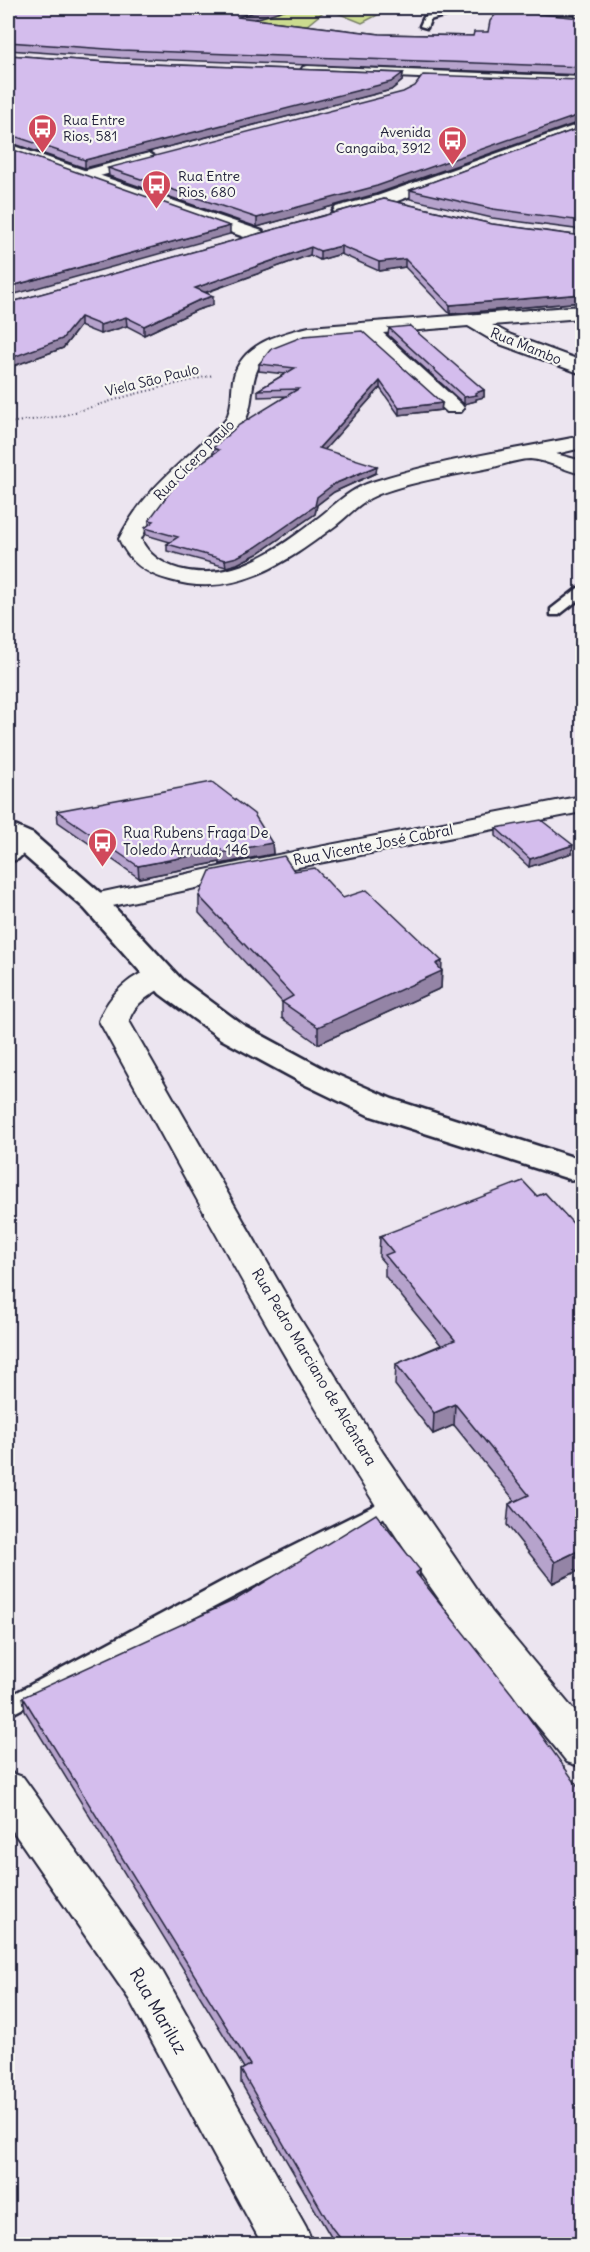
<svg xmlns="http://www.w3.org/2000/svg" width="590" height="2252" viewBox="0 0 590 2252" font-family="Delius,sans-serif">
  <rect width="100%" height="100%" fill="#ece5f0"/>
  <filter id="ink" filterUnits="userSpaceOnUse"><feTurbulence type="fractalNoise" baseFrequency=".0167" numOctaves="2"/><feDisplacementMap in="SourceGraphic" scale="12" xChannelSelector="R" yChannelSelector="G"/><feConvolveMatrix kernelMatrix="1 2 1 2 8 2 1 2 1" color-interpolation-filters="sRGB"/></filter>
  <g filter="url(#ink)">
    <!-- green -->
    <path fill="#cbdb8f" stroke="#767e65" stroke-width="1.5" d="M95 8H328L295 35Z
      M336 8H400L389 9 362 23 335 12Z"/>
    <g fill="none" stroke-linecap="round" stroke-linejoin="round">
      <defs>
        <path id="service" d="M462 8H507L582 15V19C532 16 480 3 430 20L427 28 420 26 424 17Z
          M578 588H582V597L559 615H551V609Z
          M397 1494 404 1497 407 1502 404 1507 8 1716V1697L223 1581Z"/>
        <path id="minor" d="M308 66 582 77V85L303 73 301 70 303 67Z
          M149 153 157 158 155 161 85 180 77 175 79 172Z
          M582 306V318L492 325 511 335 582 361V374L497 343 468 326 383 333 461 404 464 408 461 412H447L363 335C332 337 297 335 270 354 244 373 259 404 241 427 232 438 220 446 210 455 182 479 157 505 141 539 148 555 163 564 179 569 233 584 283 546 323 514 339 501 351 489 372 482 439 460 513 450 582 436V448L556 454 582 461V474C566 471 547 460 530 459 519 459 505 464 494 467 456 475 416 480 379 494 361 501 350 514 335 526 286 563 234 599 170 580 146 574 129 562 119 539 144 488 186 460 225 421 233 408 231 394 233 380 240 344 279 334 309 327Z
          M582 796V812L242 878 94 910 84 908 80 902 84 896 94 894 242 862Z
          M160 966 170 969 175 975C161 994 136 996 129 1021L294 1309 383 1453 492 1612 582 1720V1767L567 1762C533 1719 497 1679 465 1635 324 1444 214 1228 99 1021 108 994 133 973 160 966Z
          M8 1772 23 1777 161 1969 306 2227 313 2244H262L129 1999 8 1824Z"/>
        <path id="tertiary" d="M8 144 262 231 265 235 256 240 250 239 8 154Z
          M23 832 33 834 104 896 182 980 243 1025 328 1071 392 1099 582 1160V1183L368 1115 306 1085 221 1039 160 994 84 908 13 846 9 840 13 834Z"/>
        <path id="secondary" d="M582 123V133L389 204 342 216 333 211 336 207 377 196Z
          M8 823 33 834 37 840 18 859 8 862Z"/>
      </defs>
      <!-- service casing -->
      <use href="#service" stroke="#22223b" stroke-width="5"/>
      <!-- minor casing -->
      <use href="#minor" stroke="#22223b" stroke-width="4"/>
      <!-- tertiary casing -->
      <use href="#tertiary" stroke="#22223b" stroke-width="5"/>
      <!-- secondary casing -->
      <use href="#secondary" stroke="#22223b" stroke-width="5"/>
      <!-- path -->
      <path stroke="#22223b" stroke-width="2" stroke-dasharray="1 3" stroke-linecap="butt" d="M8 423 62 416 131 395 213 375"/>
      <!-- service -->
      <use href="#service" fill="#f6f6f2" fill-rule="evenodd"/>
      <!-- minor -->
      <use href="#minor" fill="#f6f6f2" fill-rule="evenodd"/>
      <!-- tertiary -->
      <use href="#tertiary" fill="#f6f6f2" fill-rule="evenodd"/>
      <!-- secondary -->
      <use href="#secondary" fill="#f6f6f2" fill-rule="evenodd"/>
    </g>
    <!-- wall -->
    <path fill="#b6a3cc" stroke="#22223b" stroke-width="1.5" d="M8 8H290L253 19 380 34 473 36 488 32 582 18V77V75L121 58 8 50Z
      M8 55 120 63 403 73 402 81 391 90 85 168 9 142 8 143Z
      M582 80V121L376 194 257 227 109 176 108 168Z
      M582 127V231V230L492 218 410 199V190Z
      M384 199 492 224 582 236V302L450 314 405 267 379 271 341 254 320 260 310 255 205 293 213 305 197 310 144 335 127 326 100 334 80 326 63 348 8 368V303Z
      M389 328 484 390V397L476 399V401L464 404 388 335Z
      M304 336 442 403 441 410 399 415 380 388 324 450 376 473 334 492 317 505 315 514 257 554 237 564 226 567 167 551V544L170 542 146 535 145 528 149 525V520L213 454V448L286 396 258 397V390L285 374 259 371V364Z
      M57 811 272 843 273 854 220 864V862L139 878 58 822Z
      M496 828 572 853 529 867 496 836Z
      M294 871 343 898 441 970 442 971 441 988 318 1044 282 1018V1002L199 913V896Z
      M537 1196 582 1233V1569L553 1583 507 1525 509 1504 515 1501 454 1425 433 1434 395 1385 396 1364 441 1345 385 1276V1264L379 1257 380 1236Z
      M420 1570V1577L582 2244H335L241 2083V2070L244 2068 25 1711 23 1697Z"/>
    <!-- shaded-wall -->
    <path fill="#9484a6" stroke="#22223b" stroke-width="1.5" d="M267 8H290L237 25V17Z
      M403 73 402 81 391 90 85 168V160Z
      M582 114V121L376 194 257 227V218Z
      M230 226V234L8 296V287Z
      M341 246V254L320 260V251Z
      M311 247 310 255 195 296V288Z
      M405 259V267L379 271V262Z
      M582 294V302L450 314V305Z
      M213 296V305L197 310 144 335V326L197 301Z
      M80 317V326L63 348 8 368V359Z
      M126 317 127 326 100 334V325Z
      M380 381V388L319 456V448Z
      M484 390V397L476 399V401L464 404V397Z
      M442 403 441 410 399 415V408Z
      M377 466 376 473 334 492 317 505 315 514 257 554 237 564 226 567 225 560 334 484Z
      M272 843 273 854 220 864V862L139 878 138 866 221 850Z
      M573 845 572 853 529 867 530 859Z
      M442 961 441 988 318 1044V1027Z
      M455 1404 454 1425 433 1434 434 1413Z
      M582 1549V1569L553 1583 555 1562Z
      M420 1570 419 1584 416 1573Z"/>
    <!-- building -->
    <path fill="#d4bded" stroke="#22223b" stroke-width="1.5" d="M8 8H267L237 17 380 34 473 36 474 32H488L490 21 499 10 582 18V67L121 50 8 42Z
      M8 55 120 63 403 73 391 82 85 160 8 134Z
      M423 75 582 80V114L377 186 257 218 108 168 403 92 415 86Z
      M582 127V221L493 209 410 190Z
      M8 148 230 226 8 287Z
      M384 199 492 224 582 236V294L450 305 405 259 379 262 341 246 320 251 311 247 195 288 213 296 197 301 144 326 126 317 100 325 80 317 62 339 8 359V303Z
      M410 326 484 390 475 393 477 395 464 397 389 328Z
      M362 331 442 403 399 408 380 381 319 448 377 466 334 484 317 497 315 506 256 547 237 557 225 560 167 544 178 537 145 528 154 521 149 520 181 477 219 450 213 448 239 425 298 389 258 390 295 368 259 364 271 349 304 336Z
      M212 782 254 814 272 843 220 853 221 850 138 866 57 811Z
      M541 820 573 845 530 859 496 828Z
      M284 856 294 871 315 868 343 898 367 890 442 961 436 964 442 971 318 1027 282 1002 293 996 199 896 210 871Z
      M523 1181 537 1196 545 1193 582 1233V1549L555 1562 509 1504 529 1495 455 1404 434 1413 396 1364 455 1340 385 1255 393 1252 380 1236Z
      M376 1514 420 1570 416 1573 512 1694 582 1792V2244H345L332 2228 241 2070 250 2065 23 1697 237 1599Z"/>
  </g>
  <!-- icons -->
  <defs>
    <symbol id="bus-pin" viewBox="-11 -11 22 30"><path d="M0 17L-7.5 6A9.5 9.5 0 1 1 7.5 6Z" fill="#d1495b" stroke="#f6f6f2"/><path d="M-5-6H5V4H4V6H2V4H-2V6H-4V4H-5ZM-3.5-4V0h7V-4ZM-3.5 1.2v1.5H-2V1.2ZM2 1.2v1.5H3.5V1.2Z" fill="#fff"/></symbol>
  </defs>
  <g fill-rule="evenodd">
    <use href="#bus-pin" x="26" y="112" width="33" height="45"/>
    <use href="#bus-pin" x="436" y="124" width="33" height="45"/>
    <use href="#bus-pin" x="140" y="168" width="33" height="45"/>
    <use href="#bus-pin" x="86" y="826" width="33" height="45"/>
  </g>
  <g text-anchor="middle" stroke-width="4.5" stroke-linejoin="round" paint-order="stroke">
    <!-- far-poi labels -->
    <g font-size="14" fill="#22223b" stroke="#f6f6f2" text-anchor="start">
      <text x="63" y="125">Rua Entre<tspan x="63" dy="16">Rios, 581</tspan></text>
      <text x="431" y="137" text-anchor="end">Avenida<tspan x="431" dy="16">Cangaiba, 3912</tspan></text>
      <text x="178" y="181">Rua Entre<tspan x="178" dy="16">Rios, 680</tspan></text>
    </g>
    <!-- far-street labels -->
    <g font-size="14" fill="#22223b" stroke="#f6f6f2">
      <text transform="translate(526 346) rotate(22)" y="5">Rua Mambo</text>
      <text transform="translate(152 380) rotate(-14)" y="5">Viela São Paulo</text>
      <text transform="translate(194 460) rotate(-45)" y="5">Rua Cícero Paulo</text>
    </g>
    <!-- poi labels -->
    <g font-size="15" fill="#22223b" stroke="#f6f6f2" text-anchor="start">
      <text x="123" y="838">Rua Rubens Fraga De<tspan x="123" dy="17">Toledo Arruda, 146</tspan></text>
    </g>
    <!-- street labels -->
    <g font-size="15" fill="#22223b" stroke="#f6f6f2">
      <text transform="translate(373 845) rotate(-11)" y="5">Rua Vicente José Cabral</text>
      <text transform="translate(314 1367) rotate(59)" y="5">Rua Pedro Marciano de Alcântara</text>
    </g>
    <!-- near-street labels -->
    <g font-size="18" fill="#22223b" stroke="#f6f6f2">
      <text transform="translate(158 2011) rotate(60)" y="6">Rua Mariluz</text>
    </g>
  </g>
  <!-- margin -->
  <rect width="590" height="2252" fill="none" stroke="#f6f6f2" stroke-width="30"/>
  <rect x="15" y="15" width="560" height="2222" fill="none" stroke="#22223b" stroke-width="2" filter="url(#ink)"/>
</svg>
